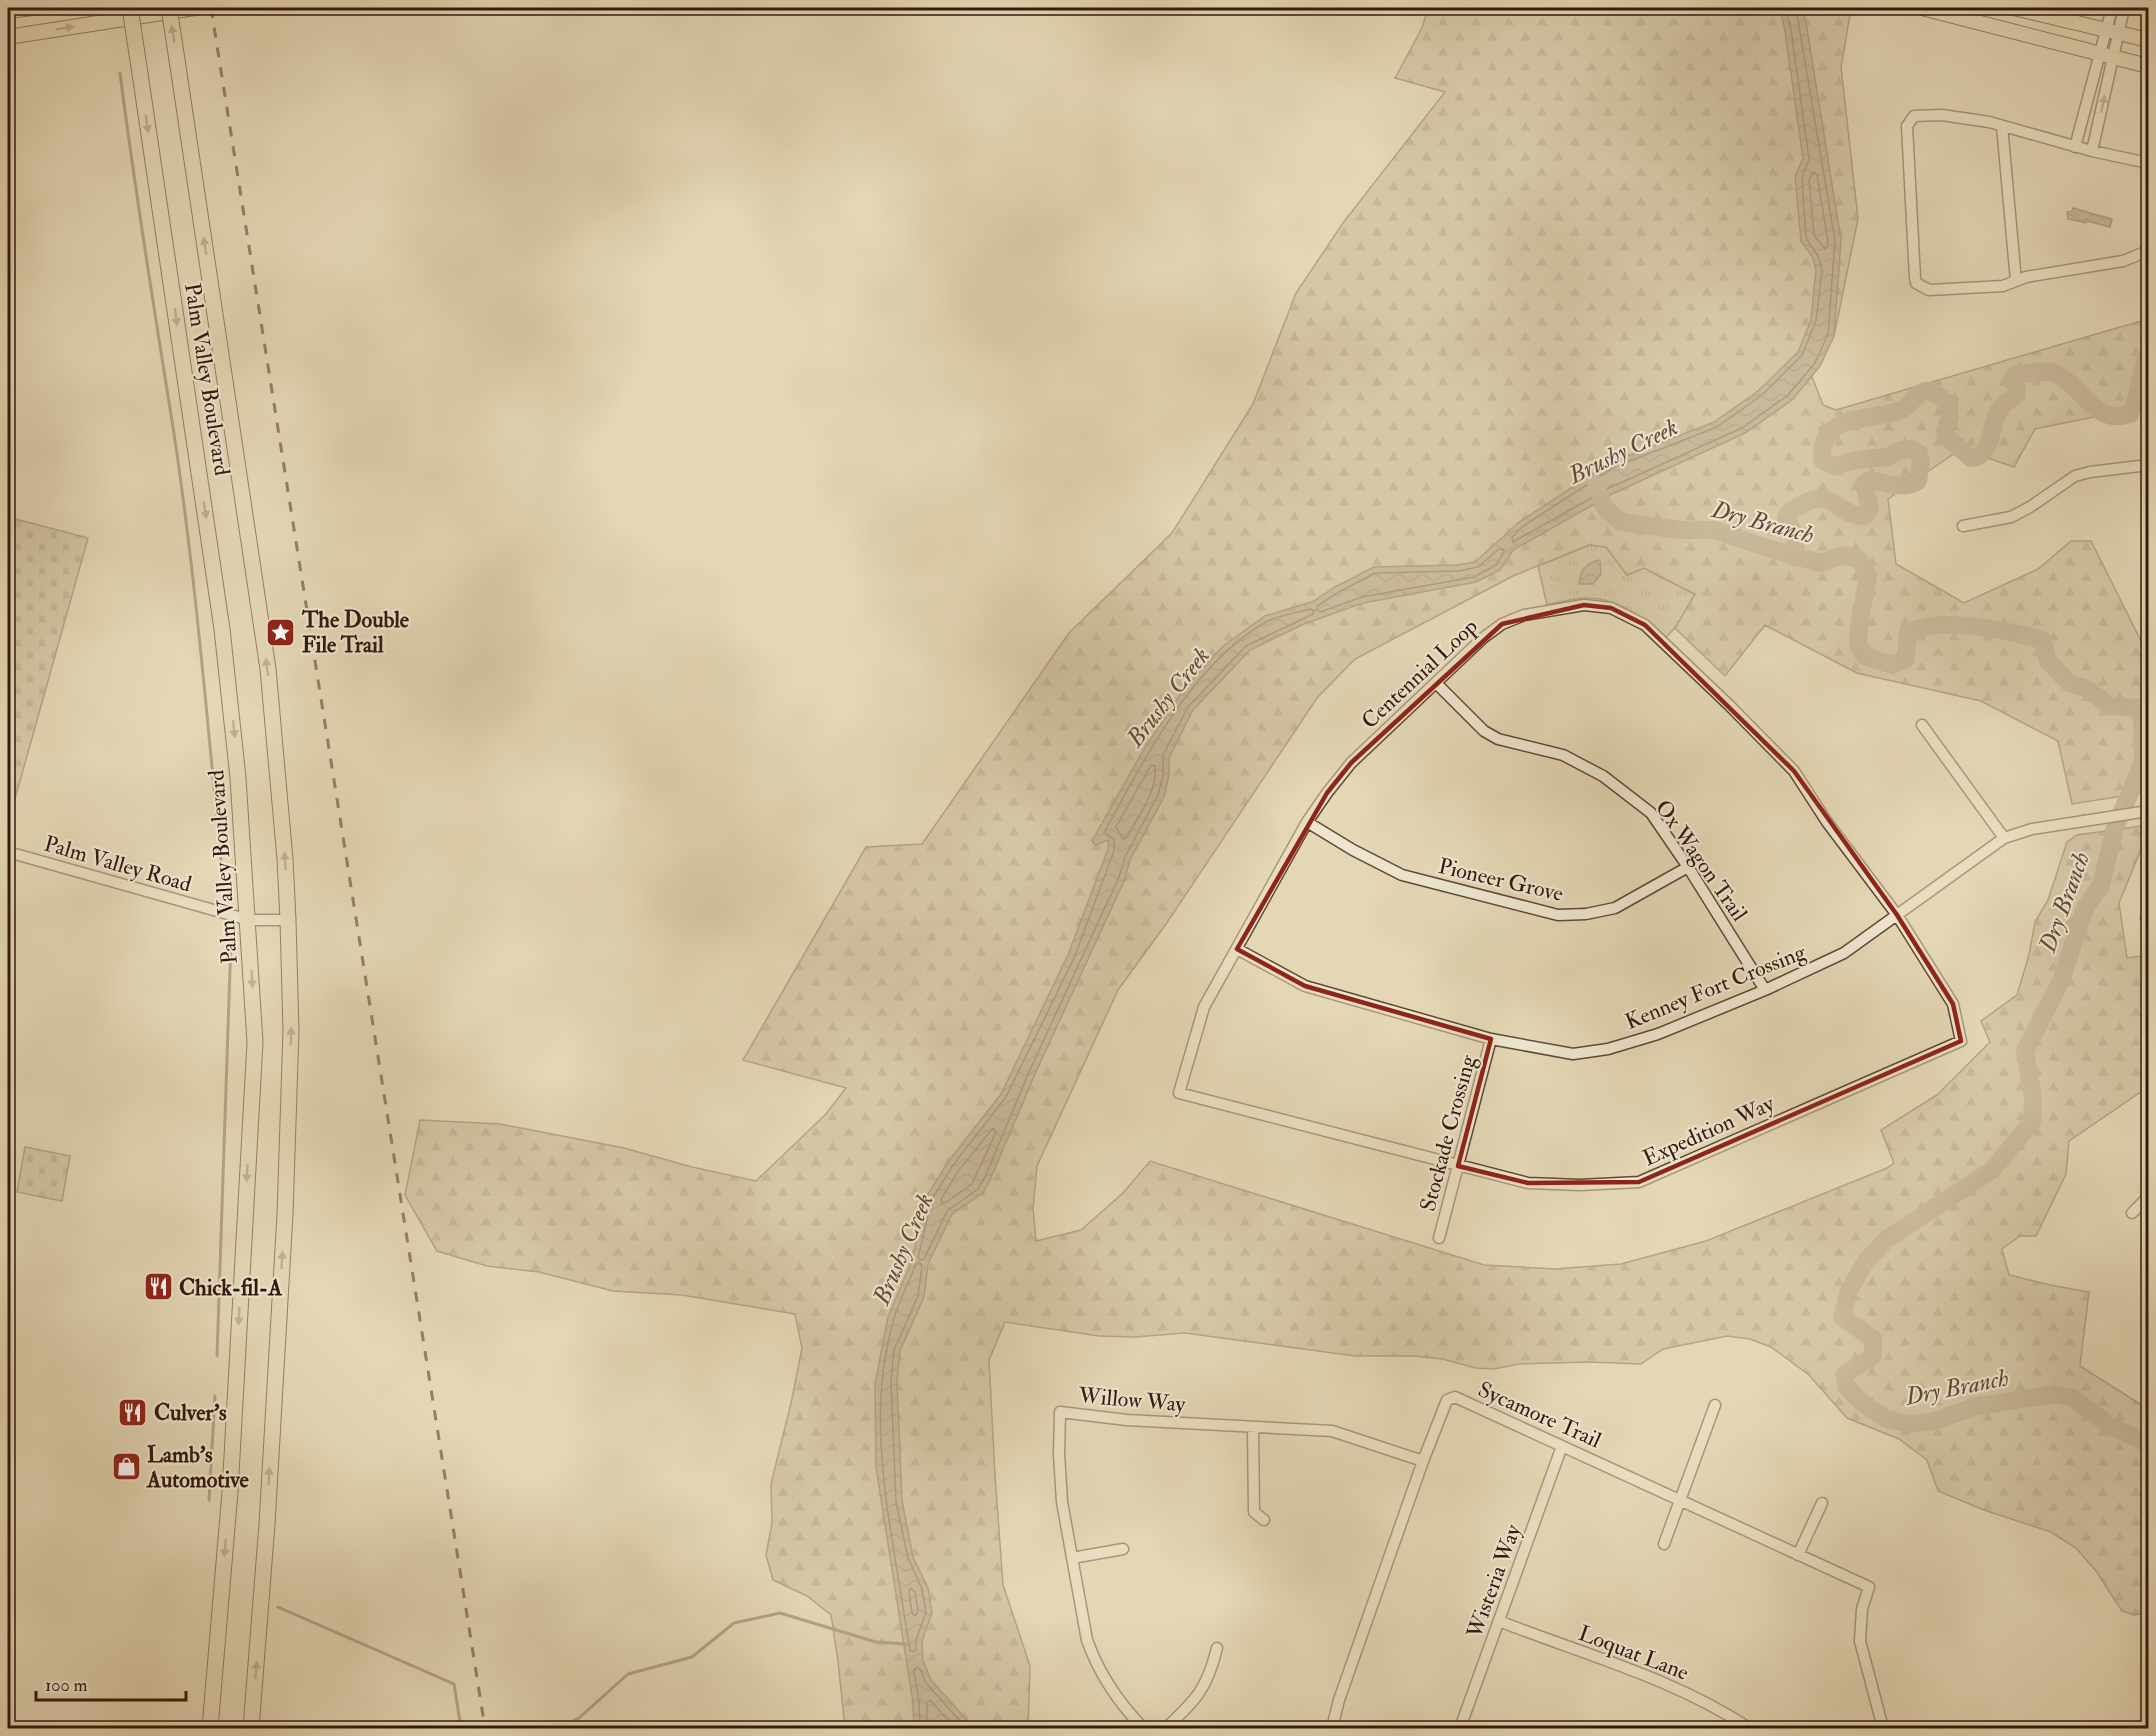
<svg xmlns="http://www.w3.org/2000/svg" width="2156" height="1736" viewBox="0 0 2156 1736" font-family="'IM FELL Double Pica',serif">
  <defs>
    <pattern id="grass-tufts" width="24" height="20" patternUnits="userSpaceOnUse" patternTransform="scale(1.5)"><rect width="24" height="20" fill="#c6b798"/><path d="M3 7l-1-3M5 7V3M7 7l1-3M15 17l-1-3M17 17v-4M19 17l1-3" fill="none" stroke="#a1947a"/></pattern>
    <pattern id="forest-firs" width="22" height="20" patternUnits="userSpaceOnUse" patternTransform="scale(1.5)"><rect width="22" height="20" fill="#c6b798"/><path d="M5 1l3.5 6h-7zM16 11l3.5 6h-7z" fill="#a1947a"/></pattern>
    <pattern id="cemetery-stones" width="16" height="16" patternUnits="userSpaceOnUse" patternTransform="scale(1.5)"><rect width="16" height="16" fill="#c6b798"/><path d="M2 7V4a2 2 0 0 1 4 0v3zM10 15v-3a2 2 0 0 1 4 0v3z" fill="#a1947a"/></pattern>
    <pattern id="water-waves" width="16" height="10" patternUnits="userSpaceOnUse" patternTransform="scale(1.5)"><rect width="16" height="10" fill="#a8967c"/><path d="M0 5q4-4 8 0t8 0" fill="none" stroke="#897964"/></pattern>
  </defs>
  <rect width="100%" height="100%" fill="#e4d7b5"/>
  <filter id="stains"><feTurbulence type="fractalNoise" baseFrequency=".00333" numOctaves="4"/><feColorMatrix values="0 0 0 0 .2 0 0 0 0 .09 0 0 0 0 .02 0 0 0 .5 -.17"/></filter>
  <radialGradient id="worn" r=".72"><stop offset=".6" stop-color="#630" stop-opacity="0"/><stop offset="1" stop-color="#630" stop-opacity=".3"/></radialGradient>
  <!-- grass -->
  <path fill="url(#grass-tufts)" stroke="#7c6852" stroke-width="1.5" d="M1590 545 1606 547 1627 575 1644 568 1696 595 1675 628 1666 637C1642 618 1617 596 1584 598 1572 599 1559 602 1547 605L1538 566Z"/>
  <!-- forest -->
  <path fill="url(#forest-firs)" stroke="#7c6852" stroke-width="1.5" d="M1428 8 1851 9 1841 67 1858 219 1834 336 1810 372 1823 405 1836 410 2148 319V406L2035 429 2014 467 1982 456 1955 453 1888 499 1896 564 1964 603 2038 569 2071 541H2091L2142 643 2148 641V792L2072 804 2058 741 1981 701 1857 673 1765 625 1725 676 1675 628 1695 594 1644 568 1627 575 1606 547 1589 545 1513 576 1355 659 1317 698 1166 924 1118 990 1037 1166 1033 1208 1036 1241 1081 1230 1123 1193 1150 1161 1484 1265 1555 1269 1621 1264 1706 1241 1887 1168 1894 1163 1881 1130 1937 1095 1990 1042 1981 1021 2017 995 2029 955 2035 922 2048 900 2067 842 2077 835 2148 825V832L2119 903 2127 958 2148 955V1087L2069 1141 2066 1174 2036 1236H2020L2002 1249 2009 1275 2050 1285 2089 1292 2080 1366 2148 1409V1613L2134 1615 2122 1611 2096 1571 2076 1548 2051 1532 1984 1510 1938 1491 1927 1460 1899 1439 1847 1418 1809 1375 1771 1347 1750 1339 1727 1336 1663 1349 1641 1364 1589 1362 1519 1364 1494 1369 1475 1368 1443 1359 1414 1356H1355L1185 1333 1135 1337 1099 1336 1005 1322 989 1360 995 1475 1003 1585 1030 1666 1028 1728H845L838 1661 831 1615 807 1596 773 1580 766 1555 772 1523 771 1484 792 1399 802 1348 795 1314 682 1295 613 1291 539 1272 487 1266 437 1251 405 1195 420 1120 500 1124 624 1148 692 1167 756 1181 826 1114 846 1088 743 1060 866 847 922 844 1069 633 1172 533 1253 404 1296 293 1343 223 1445 92 1395 78 1422 28Z"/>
  <!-- cemetery -->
  <path fill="url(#cemetery-stones)" stroke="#7c6852" stroke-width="1.5" d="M8 517 88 538 13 806 8 805Z
    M25 1147 70 1156 62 1201 17 1192Z"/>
  <!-- water -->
  <path fill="url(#water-waves)" stroke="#79644f" stroke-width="1.5" d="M1780 8H1801L1806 23 1841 240 1834 336 1820 366 1792 400 1745 433 1612 494 1513 550 1500 570 1476 582 1363 603 1304 624 1250 650 1193 710 1169 758V775L1164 797 1130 860 1125 879 1035 1074 990 1180 983 1193 952 1214 928 1264 924 1297 900 1351 897 1382 902 1501 913 1557 928 1588 932 1613 922 1641 923 1661 931 1680 966 1719 970 1728H914L913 1703 876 1467 875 1384 888 1317 912 1260 926 1197 948 1162 1001 1094 1068 955 1108 849 1109 840 1095 845 1092 841 1144 749 1184 689 1223 646 1265 616 1314 601 1335 587 1374 567 1457 565 1475 562 1518 523 1609 463 1714 422 1758 391 1798 352 1811 320 1816 270 1813 258 1801 241 1795 176 1803 159 1785 31Z
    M2073 208 2112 219 2110 227 2087 221 2086 223 2068 219 2067 212 2072 211Z
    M1600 560 1601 574 1593 584H1579C1580 570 1587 562 1600 560Z"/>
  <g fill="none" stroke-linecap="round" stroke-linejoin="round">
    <!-- shore -->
    <path stroke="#6e5744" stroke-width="1.5" d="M1786 8 1791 30 1809 159 1802 178 1806 238 1818 256 1822 270 1816 321 1802 355 1762 395 1717 427 1612 468 1522 527 1512 537 1513 542 1609 488 1742 428 1788 395 1815 363 1828 334 1835 241 1796 8
      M1814 172 1817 175 1828 241 1827 247 1825 249 1814 235 1809 179Z
      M1499 549H1503L1504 552 1496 565 1474 577 1362 597 1320 612 1317 610V606L1339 592 1375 573 1459 571 1478 567Z
      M1310 609 1314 610 1313 614 1246 646 1188 707 1163 755V775L1158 795 1125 857 1119 877 1029 1072 985 1177 978 1189 947 1211 924 1259 920 1260 918 1257 932 1199 953 1165 1006 1097 1074 958 1114 851V839L1106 834 1105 831C1145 758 1192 664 1266 622 1279 615 1297 613 1310 609Z
      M1151 765 1155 766C1158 791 1138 817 1127 837L1123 839 1116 827Z
      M993 1128 996 1132 972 1184 945 1203H942L941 1199 959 1170Z
      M919 1262 922 1266 918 1296 894 1350 891 1382 896 1502 908 1558 922 1589 926 1612 916 1640V1650L913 1652 910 1650 906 1626C891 1526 864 1419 894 1319 899 1300 909 1282 916 1264Z
      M911 1588 915 1592 918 1611 915 1616 912 1613 909 1592Z
      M920 1728 919 1702 914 1670 917 1667 920 1669 926 1683 961 1722 963 1728
      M927 1728V1703L930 1700 955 1728"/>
    <!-- stream -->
    <path stroke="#79644f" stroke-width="3" d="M120 73C135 192 154 309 173 427 196 578 208 730 223 882
      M217 1356 231 939
      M209 1500 215 1396
      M278 1607 454 1684 461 1728
      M559 1728 579 1718 628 1674 692 1657 734 1623 780 1613 876 1642 905 1644"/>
    <!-- river -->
    <path stroke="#a8967c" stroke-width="18" d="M1596 485 1604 507 1621 522 1681 530H1714L1774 550 1820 563 1844 555 1860 560 1868 576 1859 627 1858 645 1866 657 1892 665 1906 659 1908 632C1944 616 2005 630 2042 640L2048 661 2069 683 2087 689 2110 706 2138 708 2142 719 2143 762 2115 828 2101 885 2085 908 2061 981 2025 1051 2033 1098 2032 1122 1992 1170 1887 1239 1866 1261 1849 1290 1842 1317 1873 1339V1356L1845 1374 1846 1386 1861 1402 1886 1419 1909 1424 1935 1421 1974 1407 2053 1394 2073 1398 2109 1425 2148 1444
      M1795 557 1796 536 1786 518 1790 511C1798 508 1807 500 1816 499 1836 496 1842 517 1865 516L1870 508 1864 484 1870 480C1885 483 1905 490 1918 481L1921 462 1919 453 1912 449 1901 450 1887 457 1856 460 1834 466 1822 460C1819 411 1873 422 1903 409 1911 405 1916 393 1925 391 1934 390 1942 399 1949 404L1950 417 1945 432 1948 438 1971 458C1992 457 1991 424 1999 410 2003 404 2012 399 2017 394V387L2012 381 2015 375C2027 374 2046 369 2056 374 2083 386 2094 426 2130 414L2135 402 2146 359 2148 358"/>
    <defs>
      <path id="minor" d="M2002 126 2016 281
        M2075 147 2112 8
        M2092 151 2124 8
        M2148 163 2092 151 1989 122 1942 115 1914 116 1907 126 1915 278 1916 283 1929 290 2003 286 2026 277 2123 261 2148 251
        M1963 526 2011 517 2030 507 2075 476 2090 472 2148 465
        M1584 605 1611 608 1645 625 1729 705 1794 771 1827 822 1897 915 1953 1004 1961 1041 1639 1182 1580 1185 1528 1183 1179 1093 1204 1007 1307 822 1327 793 1351 763 1483 638 1502 624 1524 615Z
        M1436 683 1484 731 1498 739 1563 755 1603 776 1651 813 1688 867 1765 990
        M1922 725 2004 838
        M1307 822 1353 850 1402 875 1558 915 1586 914 1615 908 1688 867
        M8 852 249 920H288
        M2146 918 2148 916
        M1237 949 1305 986 1491 1039 1573 1054 1608 1049 1658 1034 1765 990 1844 953 2004 838 2032 829 2148 811
        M2132 1213 2148 1197
        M1439 1238 1491 1039
        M1253 1427 1254 1512 1264 1520
        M1664 1544 1715 1405
        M1798 1555 1822 1503
        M1072 1558 1123 1549
        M1499 1621C1583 1654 1673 1678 1749 1728
        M1143 1728C1118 1702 1099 1674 1087 1640L1062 1502 1059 1454 1060 1412 1127 1420 1332 1431 1423 1461
        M1166 1728C1196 1700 1207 1689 1217 1648
        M1332 1728 1339 1700 1423 1461 1447 1400 1455 1397 1869 1587 1862 1609 1860 1641 1883 1728
        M1460 1728 1562 1446"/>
      <path id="major" d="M1922 8 2148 66
        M2014 8 2148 40
        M8 11 32 8
        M8 37 194 8"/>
      <path id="highway" d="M177 60 268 669 285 859 288 920 291 1031 285 1214 267 1524 251 1728
        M139 67 222 629 238 778 255 1042 230 1492 210 1728"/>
    </defs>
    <!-- minor casing -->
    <use href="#minor" stroke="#5f4836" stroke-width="13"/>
    <!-- major casing -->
    <use href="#major" stroke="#33180c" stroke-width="16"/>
    <!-- highway casing -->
    <use href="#highway" stroke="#33180c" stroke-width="17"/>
    <!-- minor -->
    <use href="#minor" stroke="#ede5cf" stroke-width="10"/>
    <!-- major -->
    <use href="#major" stroke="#e4d7b5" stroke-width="14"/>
    <!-- highway -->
    <use href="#highway" stroke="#e4d7b5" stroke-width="15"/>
    <!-- rail -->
    <path stroke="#33180c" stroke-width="3" stroke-dasharray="10 10" stroke-linecap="butt" d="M211 8 485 1728"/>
    <defs>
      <path id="highway-bridge" d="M130 8 139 67
        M169 8 177 60"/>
    </defs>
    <!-- highway-bridge casing -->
    <use href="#highway-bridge" stroke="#33180c" stroke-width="17" stroke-linecap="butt"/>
    <!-- highway-bridge -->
    <use href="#highway-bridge" stroke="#e4d7b5" stroke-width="15"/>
  </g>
  <!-- one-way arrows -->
  <defs><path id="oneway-solid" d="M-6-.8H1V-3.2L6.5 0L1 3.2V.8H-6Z" transform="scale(1.5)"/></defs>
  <g fill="#948169">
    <use href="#oneway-solid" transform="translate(65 28) rotate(-9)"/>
    <use href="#oneway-solid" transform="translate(173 34) rotate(-99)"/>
    <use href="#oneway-solid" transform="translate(147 124) rotate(82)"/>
    <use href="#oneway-solid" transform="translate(205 246) rotate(-99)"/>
    <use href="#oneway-solid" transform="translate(176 317) rotate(82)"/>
    <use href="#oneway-solid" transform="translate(205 510) rotate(81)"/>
    <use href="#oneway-solid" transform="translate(267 667) rotate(-97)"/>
    <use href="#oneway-solid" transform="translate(234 729) rotate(84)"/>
    <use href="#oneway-solid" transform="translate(285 861) rotate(-94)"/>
    <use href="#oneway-solid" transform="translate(252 979) rotate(87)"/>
    <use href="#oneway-solid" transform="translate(291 1036) rotate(-89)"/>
    <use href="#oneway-solid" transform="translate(247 1173) rotate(94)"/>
    <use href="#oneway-solid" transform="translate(282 1260) rotate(-87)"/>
    <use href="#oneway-solid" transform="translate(239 1316) rotate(93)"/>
    <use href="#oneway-solid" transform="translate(269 1476) rotate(-87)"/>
    <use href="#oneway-solid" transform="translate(225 1548) rotate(95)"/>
    <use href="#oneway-solid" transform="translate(256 1670) rotate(-86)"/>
  </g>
  <use fill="#998977" href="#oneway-solid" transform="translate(2103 104) rotate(-77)"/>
  <!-- marked area -->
  <path d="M0 0H2156V1736H0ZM1584 605 1611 608 1645 625 1794 771 1897 915 1953 1004 1961 1041 1639 1182 1528 1183 1458 1166 1491 1039 1305 986 1237 949 1327 793 1351 763 1502 624Z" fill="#e4d7b5" fill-opacity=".55" fill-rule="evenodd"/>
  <path fill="none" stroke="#8f2418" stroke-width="4.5" stroke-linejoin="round" d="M1584 605 1611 608 1645 625 1794 771 1897 915 1953 1004 1961 1041 1639 1182 1528 1183 1458 1166 1491 1039 1305 986 1237 949 1327 793 1351 763 1502 624Z"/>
  <!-- icons -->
  <defs>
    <symbol id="sight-square" viewBox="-11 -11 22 22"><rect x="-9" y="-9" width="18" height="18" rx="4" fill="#8f2418" stroke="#ede5cf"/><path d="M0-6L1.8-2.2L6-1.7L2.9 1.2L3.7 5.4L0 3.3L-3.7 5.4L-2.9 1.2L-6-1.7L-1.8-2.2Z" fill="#fff"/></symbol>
    <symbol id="restaurant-square" viewBox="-11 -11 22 22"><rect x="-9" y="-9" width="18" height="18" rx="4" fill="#8f2418" stroke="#ede5cf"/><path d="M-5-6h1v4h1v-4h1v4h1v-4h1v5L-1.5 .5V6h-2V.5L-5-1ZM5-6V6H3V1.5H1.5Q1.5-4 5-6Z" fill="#fff"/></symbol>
    <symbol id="shop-square" viewBox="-11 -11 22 22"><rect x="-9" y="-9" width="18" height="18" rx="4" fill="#8f2418" stroke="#ede5cf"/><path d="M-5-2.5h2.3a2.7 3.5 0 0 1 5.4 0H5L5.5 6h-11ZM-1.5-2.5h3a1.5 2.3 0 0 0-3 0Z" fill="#fff"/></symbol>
  </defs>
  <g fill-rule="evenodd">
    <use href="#sight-square" x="264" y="616" width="33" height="33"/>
    <use href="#restaurant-square" x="142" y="1270" width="33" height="33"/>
    <use href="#restaurant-square" x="116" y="1396" width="33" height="33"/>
    <use href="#shop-square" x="110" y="1450" width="33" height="33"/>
  </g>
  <g text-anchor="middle" stroke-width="4.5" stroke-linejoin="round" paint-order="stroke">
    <!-- street labels -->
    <g font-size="22" fill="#33180c" stroke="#ede5cf">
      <text transform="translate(208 379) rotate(81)" y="8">Palm Valley Boulevard</text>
      <text transform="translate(1419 673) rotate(-43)" y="8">Centennial Loop</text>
      <text transform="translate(1702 860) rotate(55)" y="8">Ox Wagon Trail</text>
      <text transform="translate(118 863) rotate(16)" y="8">Palm Valley Road</text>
      <text transform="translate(222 867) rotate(-94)" y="8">Palm Valley Boulevard</text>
      <text transform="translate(1501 879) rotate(13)" y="8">Pioneer Grove</text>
      <text transform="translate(1715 986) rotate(-22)" y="8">Kenney Fort Crossing</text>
      <text transform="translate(1708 1130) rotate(-24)" y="8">Expedition Way</text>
      <text transform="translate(1447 1133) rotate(-75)" y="8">Stockade Crossing</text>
      <text transform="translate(1132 1399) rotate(5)" y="8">Willow Way</text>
      <text transform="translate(1540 1414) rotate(24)" y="8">Sycamore Trail</text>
      <text transform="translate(1493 1581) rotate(-70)" y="8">Wisteria Way</text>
      <text transform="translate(1634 1652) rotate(21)" y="8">Loquat Lane</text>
    </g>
    <!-- poi labels -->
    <g font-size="22" font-weight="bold" fill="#33180c" stroke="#ede5cf" text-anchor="start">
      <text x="302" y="627">The Double<tspan x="302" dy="25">File Trail</tspan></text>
      <text x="179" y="1295">Chick-fil-A</text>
      <text x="154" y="1420">Culver's</text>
      <text x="147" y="1462">Lamb's<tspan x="147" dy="25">Automotive</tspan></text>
    </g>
    <!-- water labels -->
    <g font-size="24" font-style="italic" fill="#624a39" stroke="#ede5cf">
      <text transform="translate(1623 451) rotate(-26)" y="8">Brushy Creek</text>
      <text transform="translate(1763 522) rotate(15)" y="8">Dry Branch</text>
      <text transform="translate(1168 697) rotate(-52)" y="8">Brushy Creek</text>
      <text transform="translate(2064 902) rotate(-70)" y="8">Dry Branch</text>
      <text transform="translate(903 1249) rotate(-67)" y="8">Brushy Creek</text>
      <text transform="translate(1957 1387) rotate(-11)" y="8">Dry Branch</text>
    </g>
  </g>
  <!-- margin -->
  <rect width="2156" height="1736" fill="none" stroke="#e4d7b5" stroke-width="30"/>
  <rect x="9" y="9" width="2138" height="1718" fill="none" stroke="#33180c" stroke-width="3"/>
  <rect x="15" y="15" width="2126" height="1706" fill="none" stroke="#33180c" stroke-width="1.5"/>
  <!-- scale -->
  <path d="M36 1691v9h150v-9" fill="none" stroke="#33180c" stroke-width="3"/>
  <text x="45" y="1691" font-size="18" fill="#33180c" stroke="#ede5cf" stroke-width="4.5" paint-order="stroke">100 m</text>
  <rect width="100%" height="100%" filter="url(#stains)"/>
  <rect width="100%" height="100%" fill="url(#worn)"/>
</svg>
